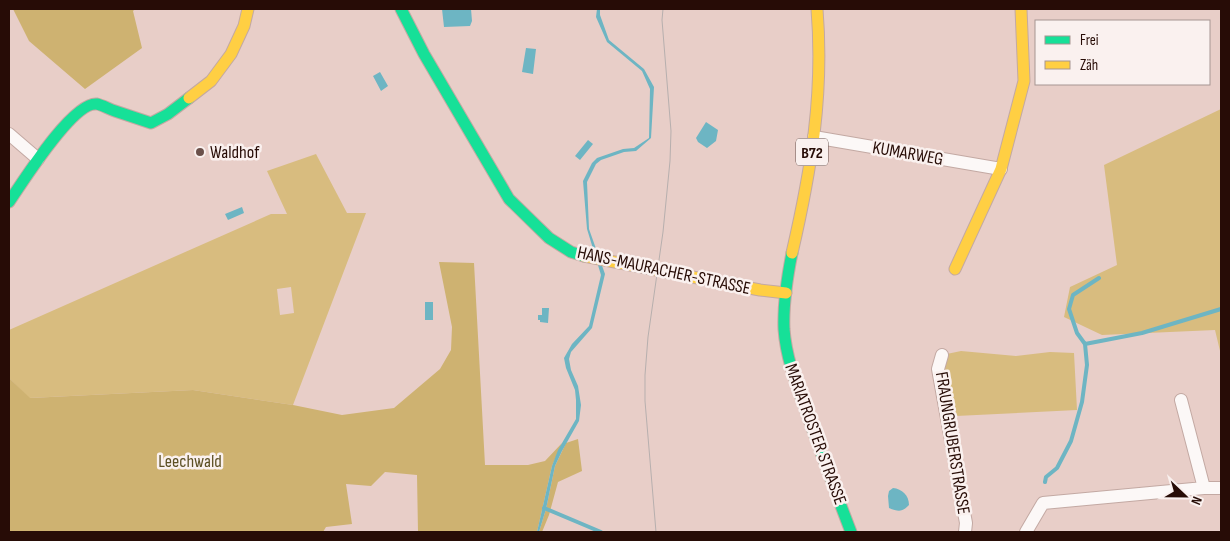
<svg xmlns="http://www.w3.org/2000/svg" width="1230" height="541" viewBox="0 0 1230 541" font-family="'Sofia Sans Condensed',sans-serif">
  <rect width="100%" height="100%" fill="#e8cec8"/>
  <!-- green -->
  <path fill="#d8bc7f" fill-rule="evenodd" d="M1221 109V355L1215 330 1102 335 1064 317 1070 287 1117 265 1104 165Z
    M316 154 347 213H366L293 405 193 390 29 398 9 378V330L271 214H287L267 171ZM291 287 294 313 280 315 277 289Z
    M961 351 1016 356 1050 352 1074 353 1077 410 956 416 942 355Z"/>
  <!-- forest -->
  <path fill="#ceb271" d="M13 9H135L133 11 142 48 85 89 29 41Z
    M439 262 474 263 485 465H528L545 461 562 443 552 466 537 532H418L417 475 385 472 371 486 346 484 352 524 326 527 323 532H9V378L30 398 193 390 293 405 342 415 394 408 440 369 451 350 452 327Z
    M578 439 582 471 558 482 549 515 542 532H539L546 509 555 466 566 443Z"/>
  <!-- water -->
  <path fill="#6db5c3" d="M442 9H471L472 21 470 26 444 27Z
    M597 9H600V15L609 40 644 69 654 87 651 138 636 151 624 152 601 160 596 164 587 182 589 229 605 274 592 328 571 352 569 359 571 370 578 386 581 405 579 421 562 451 555 466 546 509 539 532H537L552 466 558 450 576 419V400L575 390 566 368 564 358 572 344 589 326 601 275 587 229 583 181 592 163 597 158 623 149 634 148 649 138 650 89 642 71 607 42 596 17Z
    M526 48 536 49 533 74 522 72Z
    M380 72 388 86 381 91 373 76Z
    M706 122 718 130 716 141 707 148 698 142 696 138Z
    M588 140 593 144 580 160 575 156Z
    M242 207 244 213 228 220 225 214Z
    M425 302H433V320H425Z
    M542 308H549L548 323 540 322V320H538V315H542Z
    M893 488C902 489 909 495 909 505 902 512 899 512 889 508L888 496 889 491Z"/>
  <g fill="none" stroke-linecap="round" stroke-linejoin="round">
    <!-- stream -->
    <path stroke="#6db5c3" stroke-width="4" d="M1085 344 1077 333 1069 309 1073 295 1099 278
      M1045 482 1046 477 1057 468 1071 441 1082 402 1087 365 1085 344 1142 333 1221 309
      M544 508 601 532"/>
    <defs>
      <path id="street" d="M9 134 38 159
        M814 137 1001 169
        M942 355 938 369 966 523 965 532
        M1181 400 1204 488
        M1026 532 1043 503 1204 488H1221"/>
      <path id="fast" d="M401 9 424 54 509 199 549 238 571 252 584 256
        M9 202C22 183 73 101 97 104 102 105 109 109 115 111 127 115 139 119 151 123L168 114 189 98
        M792 253C787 278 783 304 784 329 786 358 797 386 807 414 821 453 836 493 851 532"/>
      <path id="slow" d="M189 98 211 81 231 54 244 26 248 9
        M792 253C811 171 824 94 817 9
        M584 256 760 290 786 293
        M955 269 1001 169 1024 81 1021 9"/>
    </defs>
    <!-- street casing -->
    <use href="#street" stroke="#c3a9a3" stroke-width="14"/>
    <!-- fast casing -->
    <use href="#fast" stroke="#c3a9a3" stroke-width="13"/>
    <!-- slow casing -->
    <use href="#slow" stroke="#c3a9a3" stroke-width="13"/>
    <!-- street -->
    <use href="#street" stroke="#fcf8f7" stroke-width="12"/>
    <!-- fast -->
    <use href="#fast" stroke="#16e098" stroke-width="11"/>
    <!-- slow -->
    <use href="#slow" stroke="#ffcf43" stroke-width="11"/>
    <!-- tram -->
    <path stroke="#b7afae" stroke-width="1" d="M656 532 645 401V375L648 337 663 232 670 161 671 131 662 20 663 9"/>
  </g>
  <!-- markers -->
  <circle fill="#6b504a" stroke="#faf1ef" stroke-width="2" cx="200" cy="152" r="5"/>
  <g text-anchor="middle" stroke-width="5" stroke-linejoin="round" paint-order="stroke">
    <!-- shield labels -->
    <rect fill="#faf1ef" stroke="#66514c" stroke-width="1" x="796" y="138.5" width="32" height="27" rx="4"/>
    <g font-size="16" font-weight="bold" fill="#270c06">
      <text x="812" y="158">B72</text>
    </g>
    <!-- poi labels -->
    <g font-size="18" fill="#270c06" stroke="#faf1ef" text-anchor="start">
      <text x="210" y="158">Waldhof</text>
    </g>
    <!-- street labels -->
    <g font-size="18" fill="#270c06" stroke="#faf1ef">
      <text transform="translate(908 153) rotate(10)" y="6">KUMARWEG</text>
      <text transform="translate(664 270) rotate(12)" y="6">HANS-MAURACHER-STRASSE</text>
      <text transform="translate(816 434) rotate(70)" y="6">MARIATROSTER STRASSE</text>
      <text transform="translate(953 443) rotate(81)" y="6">FRAUNGRUBERSTRASSE</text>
    </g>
    <!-- park labels -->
    <g font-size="18" fill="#5d5024" stroke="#faf1ef">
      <text x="190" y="467">Leechwald</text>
    </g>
  </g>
  <!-- border -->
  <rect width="1230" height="541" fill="none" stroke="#270c06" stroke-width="20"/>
  <!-- legend -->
  <rect x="1035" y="20" width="175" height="65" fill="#faf1ef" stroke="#a69592"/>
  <rect x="1045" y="36" width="25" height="8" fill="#16e098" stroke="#a69592"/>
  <text x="1080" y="45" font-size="15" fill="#270c06">Frei</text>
  <rect x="1045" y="61" width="25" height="8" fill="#ffcf43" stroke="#a69592"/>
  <text x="1080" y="70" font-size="15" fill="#270c06">Zäh</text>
  <!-- north arrow -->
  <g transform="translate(1185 496) rotate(112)" stroke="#faf1ef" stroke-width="4" paint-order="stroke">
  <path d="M0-4L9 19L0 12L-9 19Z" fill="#270c06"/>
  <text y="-8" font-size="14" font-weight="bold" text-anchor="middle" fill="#270c06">N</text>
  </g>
</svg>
